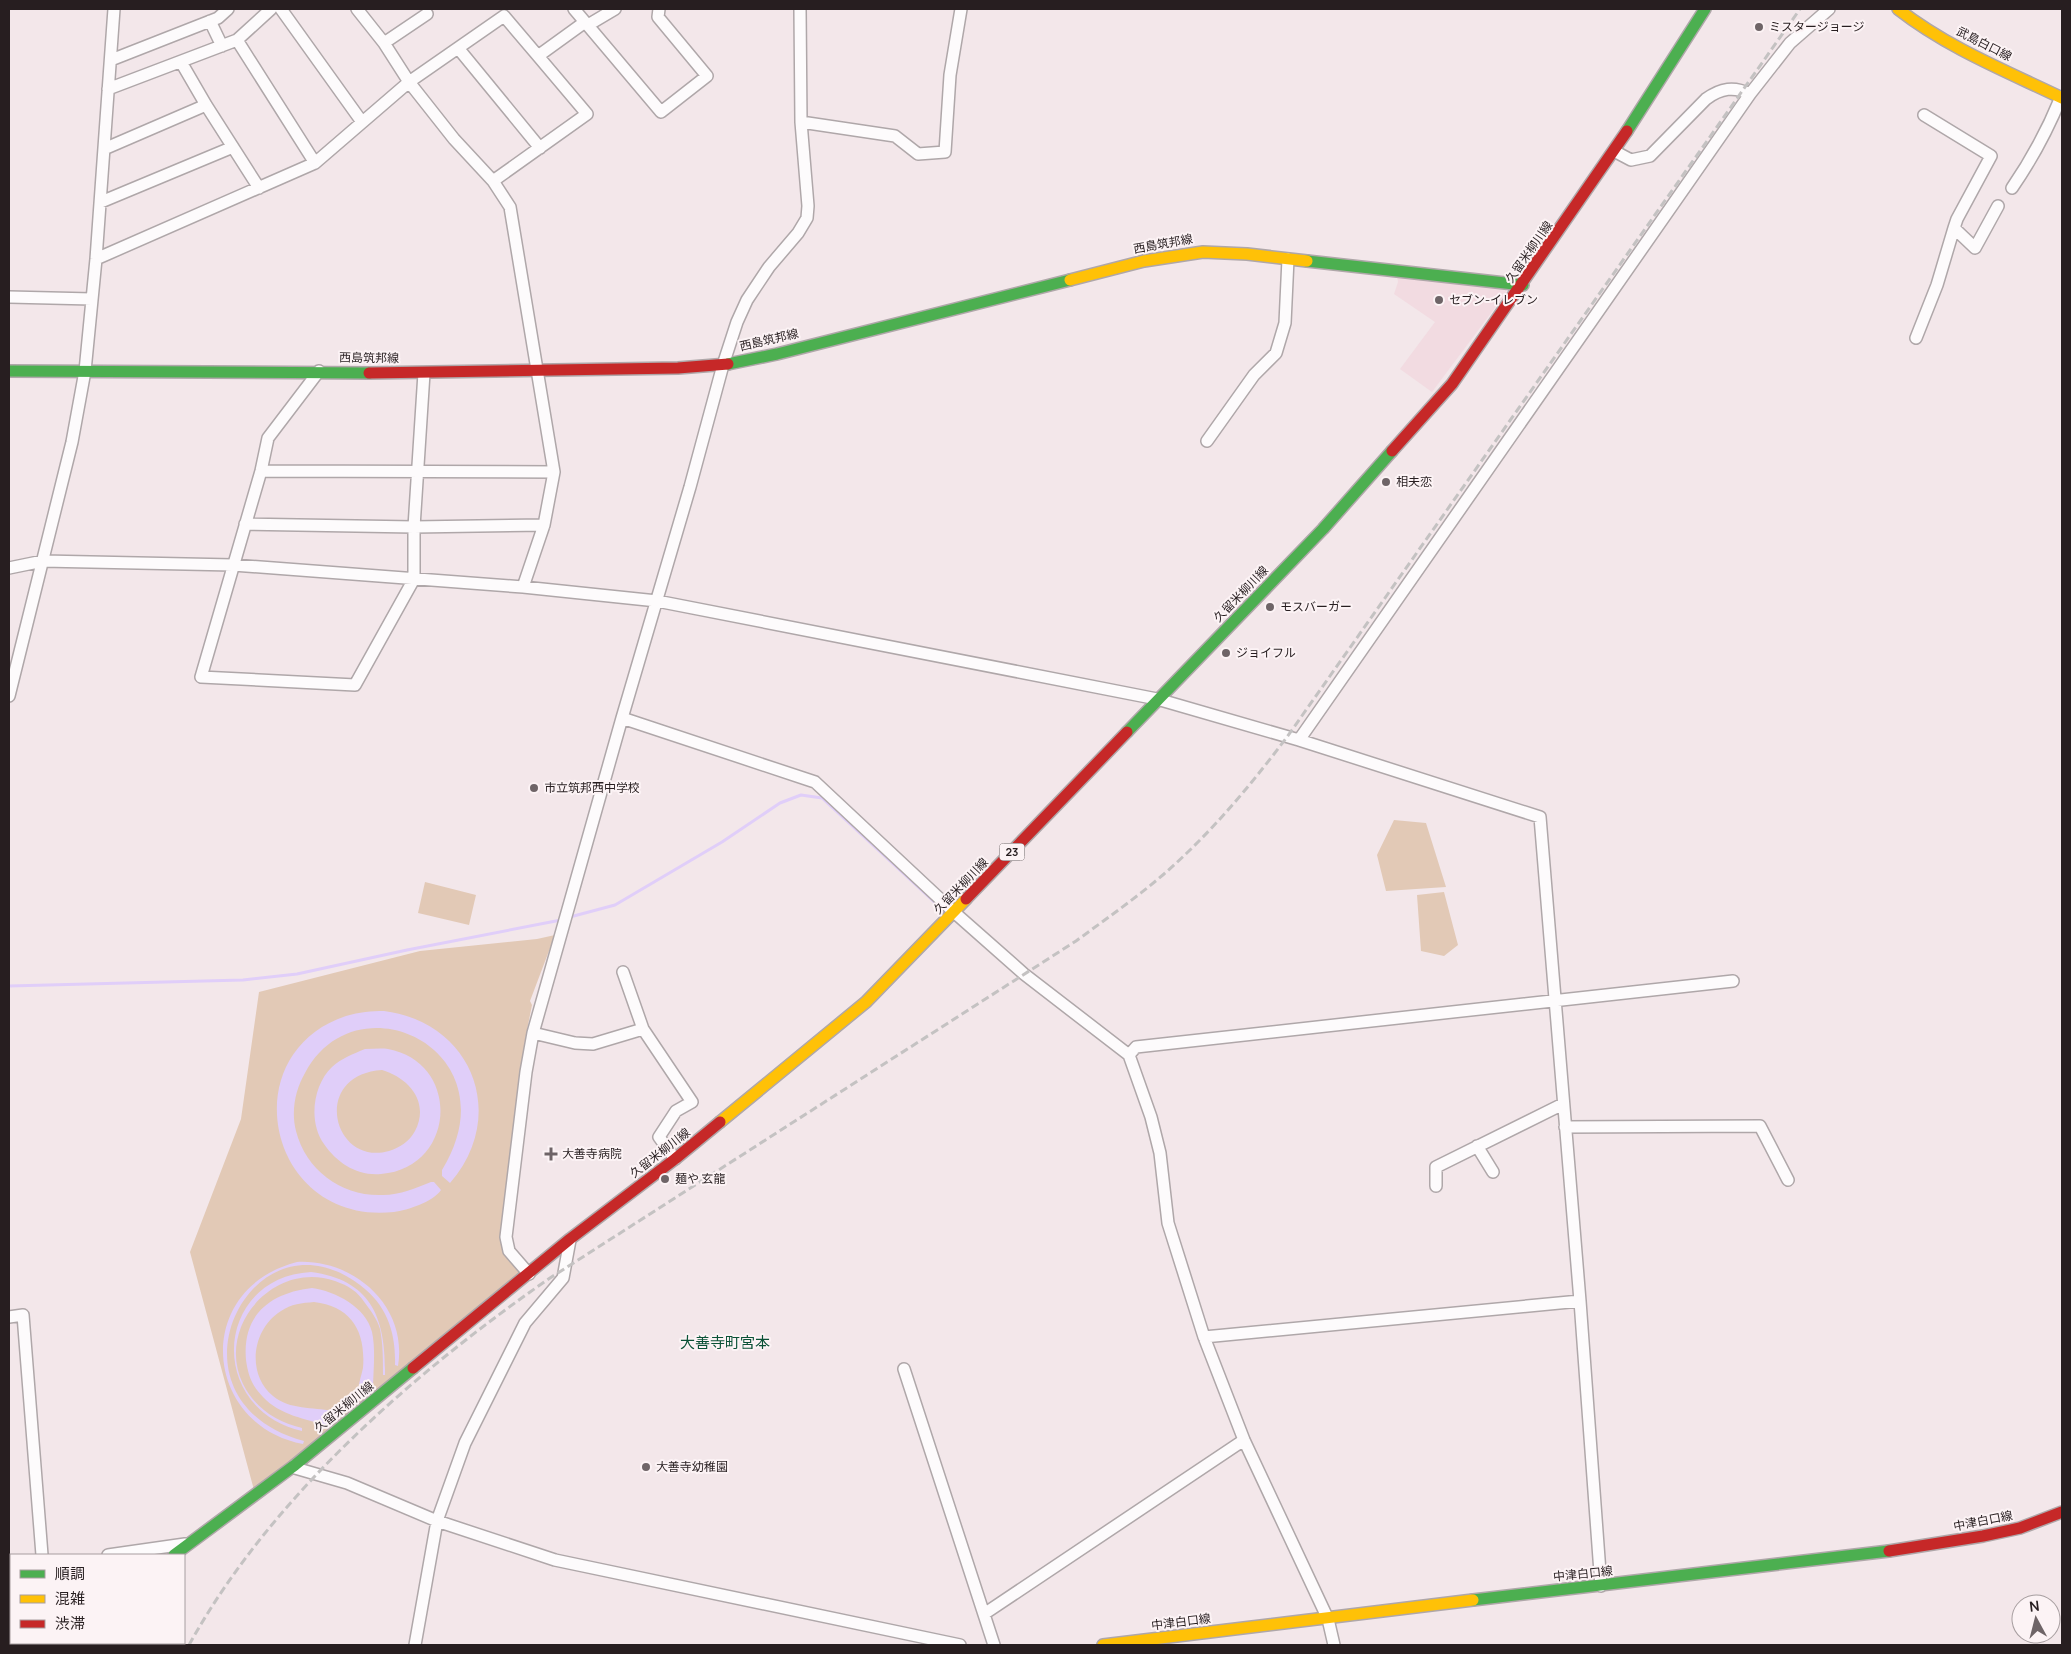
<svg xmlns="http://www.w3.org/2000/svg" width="2071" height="1654" viewBox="0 0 2071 1654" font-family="Manrope,'Noto Sans JP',sans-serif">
  <rect width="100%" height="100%" fill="#f3e7ea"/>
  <!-- built -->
  <path fill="#f2dbe1" d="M1397 275 1506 287V293L1432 392 1400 369 1435 322 1394 294 1398 282Z"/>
  <!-- green -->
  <path fill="#e2c9b6" d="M1394 820 1426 823 1446 887 1386 891 1377 855Z
    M425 882 476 895 469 925 418 913Z
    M1444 892 1458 945 1444 956 1421 951 1417 895Z
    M555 935 530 1001 532 1005 525 1040 507 1252 521 1274 254 1490 190 1252 241 1119 259 992 420 951 537 939Z"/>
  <!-- water -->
  <path fill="#e0cef9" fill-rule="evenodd" d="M384 1011C472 1022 509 1115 450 1183L442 1176V1170C515 1051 357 975 305 1073 295 1090 291 1112 296 1131 306 1171 343 1197 383 1195 400 1195 416 1188 431 1182H434L441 1190C433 1202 408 1210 394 1212 268 1226 231 1054 346 1016 359 1012 372 1011 384 1011Z
    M365 1049C373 1049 381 1048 388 1049 462 1063 456 1168 381 1174 357 1176 337 1163 324 1144 308 1122 313 1085 332 1067 342 1058 353 1054 365 1049ZM382 1070C409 1078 430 1102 415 1131 410 1141 399 1148 389 1151 333 1167 310 1075 382 1070Z
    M297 1262C354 1259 408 1306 398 1366L395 1365C396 1333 387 1305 360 1285 251 1202 154 1400 304 1441L303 1444C203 1425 192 1289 297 1262Z
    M311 1272C372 1280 386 1319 385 1375H383C383 1360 383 1344 380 1329 377 1319 371 1311 365 1303 357 1291 349 1286 335 1281 275 1260 215 1326 243 1384 255 1408 276 1422 302 1428V1431C205 1408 215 1277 311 1272Z
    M312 1288C335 1291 366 1307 372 1332 376 1350 373 1372 373 1390L329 1426C305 1419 280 1415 263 1397 252 1386 248 1375 246 1360 242 1315 270 1293 312 1288ZM314 1302C351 1306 366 1331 363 1368 361 1378 356 1388 360 1398L337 1416 332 1411C313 1407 290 1410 273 1396 246 1374 252 1329 281 1311 291 1304 302 1303 314 1302Z"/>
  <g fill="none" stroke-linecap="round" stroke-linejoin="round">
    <!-- stream -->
    <path stroke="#e0cef9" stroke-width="3" d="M570 917 615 905 722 842 780 803 801 795 822 798 944 911
      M9 986 243 980 297 974 407 950 561 920"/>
    <defs>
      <path id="street" d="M281 9 362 122
        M357 9 384 43 409 82 454 139 493 181 510 207 554 472 544 525 523 587
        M574 9 661 112 707 76 658 17 659 9
        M210 21 222 46
        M588 25 615 9
        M237 40 315 163
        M384 43 427 14
        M458 48 540 148
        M111 60 218 18 228 9
        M181 62 206 105 259 188
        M108 89 237 40 271 9
        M1924 115 1991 156 1957 219 1954 228
        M801 122 895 136 918 154 945 152 950 75 961 9
        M104 149 206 105
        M1614 151 1631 160 1650 156 1706 99C1721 88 1734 86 1750 94
        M493 181 587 114 538 56 585 22
        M2012 188C2032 159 2048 129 2061 97
        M101 202 233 147
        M96 259 315 163 409 82 504 16 538 56
        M9 297 92 299
        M1916 338 1937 285 1954 228 1975 248 1998 206
        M319 371 268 438 261 471 201 677 355 685 414 579V527L424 373
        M1207 441 1254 375 1276 353 1285 323 1288 259
        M261 471 554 472
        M245 524 414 527 544 525
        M9 568 43 561 233 565 523 587 657 601 1157 699 1299 740 1540 817 1580 1301 1601 1586
        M9 696 72 442 85 371 96 259 114 9
        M622 718 815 782 955 913 1024 974 1129 1055 1151 1117 1160 1153 1168 1223 1204 1337 1244 1440 1328 1619 1334 1645
        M1299 740 1750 94 1790 43 1829 9
        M623 972 643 1029 692 1102 676 1111 659 1137 675 1159
        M533 1033 575 1043 593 1044 643 1029
        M1129 1055 1136 1047 1733 981
        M1565 1127 1760 1126 1788 1180
        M1477 1146 1493 1172
        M1436 1186V1167L1563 1104
        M529 1274 509 1251 506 1237 526 1072 533 1033 622 718 690 487 723 365 737 322 747 300 769 267 798 233 807 218 808 206 801 122 800 9
        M9 1317 23 1315 42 1555
        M1204 1337 1580 1301
        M904 1369 994 1645
        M295 1465V1468L347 1483 437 1521 555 1560 960 1645
        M108 1555 185 1544
        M9 1569H11
        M984 1614 1244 1440
        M415 1645 437 1521 465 1443 525 1323 563 1278 570 1240"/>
      <path id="fast" d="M1627 131 1705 9
        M1307 261 1523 285
        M728 364 777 354 1070 280
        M9 371 369 373
        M1127 732 1323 529 1392 451
        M174 1555 295 1465 413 1368
        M1473 1600 1889 1551
        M63 1645 66 1643"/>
      <path id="slow" d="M1898 9C1948 48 2006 71 2062 98
        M1070 280 1144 261 1203 252 1247 254 1307 261
        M720 1122 866 1002 966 899
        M1103 1645 1473 1600"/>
      <path id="jam" d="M369 373 678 368 728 364
        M1392 451 1452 384 1627 131
        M966 899 1127 732
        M413 1368 570 1239 675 1159 720 1122
        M1889 1551 1983 1536 2020 1528 2062 1512"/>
    </defs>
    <!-- street casing -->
    <use href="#street" stroke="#afa7a9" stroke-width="14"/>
    <!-- fast casing -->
    <use href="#fast" stroke="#afa7a9" stroke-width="14"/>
    <!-- slow casing -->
    <use href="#slow" stroke="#afa7a9" stroke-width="14"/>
    <!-- jam casing -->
    <use href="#jam" stroke="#afa7a9" stroke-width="14"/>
    <!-- street -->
    <use href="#street" stroke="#fdfbfc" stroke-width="11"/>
    <!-- fast -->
    <use href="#fast" stroke="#4caf50" stroke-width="11"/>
    <!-- slow -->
    <use href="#slow" stroke="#ffc107" stroke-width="11"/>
    <!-- jam -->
    <use href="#jam" stroke="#c62828" stroke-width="11"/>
    <!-- rail -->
    <path stroke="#c4c2c2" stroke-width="3" stroke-dasharray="8 4" stroke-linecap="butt" d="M189 1645C270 1498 413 1373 550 1278L1076 941C1106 919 1136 898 1164 874 1211 833 1250 786 1287 737L1800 9"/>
  </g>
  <!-- markers -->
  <g fill="#6e6467" stroke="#fcf3f5" stroke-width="2">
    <circle cx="1759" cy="27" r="5"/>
    <circle cx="1439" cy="300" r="5"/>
    <circle cx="1386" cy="482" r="5"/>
    <circle cx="1270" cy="607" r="5"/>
    <circle cx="1226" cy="653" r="5"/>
    <circle cx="534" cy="788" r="5"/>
    <path d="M548.5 1146.5h5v5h5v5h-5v5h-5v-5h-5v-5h5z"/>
    <circle cx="665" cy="1179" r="5"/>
    <circle cx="646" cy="1467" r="5"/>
  </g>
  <g text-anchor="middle" stroke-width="4" stroke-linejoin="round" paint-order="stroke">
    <!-- shield labels -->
    <rect fill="#fcf3f5" stroke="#675e60" stroke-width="1" x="999.5" y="843.5" width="25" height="17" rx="4"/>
    <g font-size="11" font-weight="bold" fill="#271e20">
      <text x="1012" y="856">23</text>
    </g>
    <!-- poi labels -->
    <g font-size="12" fill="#271e20" stroke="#fcf3f5" text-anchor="start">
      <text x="1769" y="31">ミスタージョージ</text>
      <text x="1449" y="304">セブン-イレブン</text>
      <text x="1396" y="486">相夫恋</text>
      <text x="1280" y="611">モスバーガー</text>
      <text x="1236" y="657">ジョイフル</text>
      <text x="544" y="792">市立筑邦西中学校</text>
      <text x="562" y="1158">大善寺病院</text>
      <text x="675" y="1183">麺や 玄龍</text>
      <text x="656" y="1471">大善寺幼稚園</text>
    </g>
    <!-- street labels -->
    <g font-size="12" fill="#271e20" stroke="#fcf3f5">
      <text transform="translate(1984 44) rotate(27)" y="4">武島白口線</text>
      <text transform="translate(1163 244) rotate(-10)" y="4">西島筑邦線</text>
      <text transform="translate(1529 252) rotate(-55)" y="4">久留米柳川線</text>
      <text transform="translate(769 340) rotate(-13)" y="4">西島筑邦線</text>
      <text transform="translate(369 358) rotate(1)" y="4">西島筑邦線</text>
      <text transform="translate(1241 594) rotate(-46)" y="4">久留米柳川線</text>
      <text transform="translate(961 886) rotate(-46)" y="4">久留米柳川線</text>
      <text transform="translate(660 1153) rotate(-38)" y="4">久留米柳川線</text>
      <text transform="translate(344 1407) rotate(-39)" y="4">久留米柳川線</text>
      <text transform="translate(1983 1521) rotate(-11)" y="4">中津白口線</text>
      <text transform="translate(1583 1574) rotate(-6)" y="4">中津白口線</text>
      <text transform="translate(1181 1622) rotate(-7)" y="4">中津白口線</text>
    </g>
    <!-- quarter labels -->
    <g font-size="15" fill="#0a5136" stroke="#fcf3f5">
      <text x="725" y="1348">大善寺町宮本</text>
    </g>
  </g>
  <!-- border -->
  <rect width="2071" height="1654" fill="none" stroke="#271e20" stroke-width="20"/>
  <!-- legend -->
  <rect x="10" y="1554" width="175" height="90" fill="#fcf3f5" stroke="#a79ea0"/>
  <rect x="20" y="1570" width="25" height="8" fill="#4caf50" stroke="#a79ea0"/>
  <text x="55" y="1579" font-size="15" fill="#271e20">順調</text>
  <rect x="20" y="1595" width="25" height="8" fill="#ffc107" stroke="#a79ea0"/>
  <text x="55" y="1604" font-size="15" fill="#271e20">混雑</text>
  <rect x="20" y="1620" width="25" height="8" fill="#c62828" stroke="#a79ea0"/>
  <text x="55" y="1629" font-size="15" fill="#271e20">渋滞</text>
  <!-- north arrow -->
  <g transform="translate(2036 1619) rotate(353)"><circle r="24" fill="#fcf3f5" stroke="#a79ea0"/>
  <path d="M0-4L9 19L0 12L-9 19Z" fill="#6e6467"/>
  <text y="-8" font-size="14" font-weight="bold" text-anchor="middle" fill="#271e20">N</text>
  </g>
</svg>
